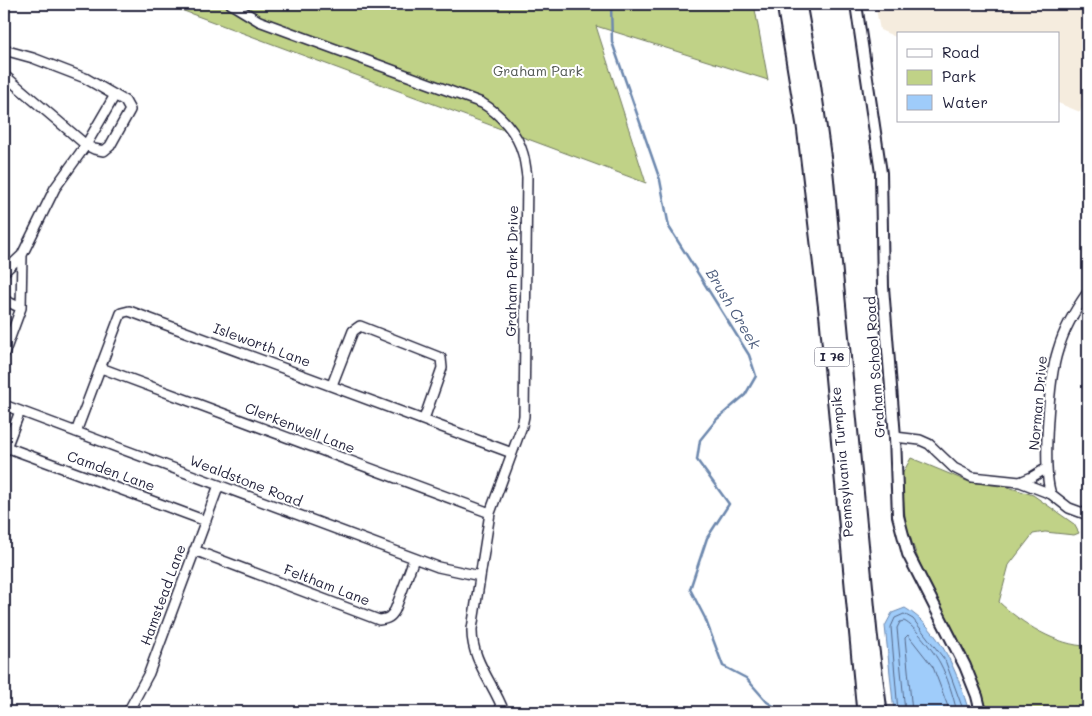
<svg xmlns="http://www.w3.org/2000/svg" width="1092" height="716" viewBox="0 0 1092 716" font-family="Mali,sans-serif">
  <rect width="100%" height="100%" fill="#fff"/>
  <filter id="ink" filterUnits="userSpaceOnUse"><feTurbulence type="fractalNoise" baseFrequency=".02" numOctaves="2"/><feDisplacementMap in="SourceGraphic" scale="10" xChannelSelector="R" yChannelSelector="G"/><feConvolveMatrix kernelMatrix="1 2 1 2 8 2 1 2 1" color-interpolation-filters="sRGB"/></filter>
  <g filter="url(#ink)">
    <!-- built -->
    <path fill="#f5ecde" d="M875 4H1088V95L1080 112 1058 103V34H898V38L880 30Z"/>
    <!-- green -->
    <path fill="#c0d287" stroke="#717a61" d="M165 4H754L768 80 596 26 646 183Z
      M911 458 969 482 1008 487 1033 495 1074 524 1079 533 1074 535 1045 532 1033 534 1009 565 999 602C1021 623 1057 646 1088 646V712L1074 706 1072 712H987L981 689 920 564 906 526 901 476Z"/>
    <!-- water -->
    <path fill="#9fccfa" stroke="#6d88ae" d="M905 608C941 629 958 674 969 712H894L885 626 892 613Z"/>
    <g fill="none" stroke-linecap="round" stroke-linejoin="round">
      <!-- shore -->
      <path stroke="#546687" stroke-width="1" d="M898 712 891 627 895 618 904 614 913 619 945 660 964 712
        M905 712 897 628 900 622 904 621C915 626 934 652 940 663 948 678 953 696 957 712
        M912 712 905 638 908 635 933 667 950 712"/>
      <!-- stream -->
      <path stroke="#6d88ae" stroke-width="2.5" d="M611 4 612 42 660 180 669 227 749 355 756 376 745 395 717 419 700 440 697 460 729 504 707 538 690 589 705 618 723 666 746 678 767 702 783 712"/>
      <defs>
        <path id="minor" d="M231 4 259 21 482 103C500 114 517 132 523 154 525 161 526 170 527 177L524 416 522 426 490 513 472 629C471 660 494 684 504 712
          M4 50 33 58 85 78 125 101 130 110 110 146 104 151 94 149 86 145 4 75
          M4 272 22 255
          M4 300 21 308
          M4 354 21 308 22 255 55 188 86 145 115 95
          M101 368 490 513
          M332 385 353 331 360 326 441 358 442 368 424 419
          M4 405 438 567 480 576
          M76 432 121 313 129 311 512 453
          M895 437 920 440 929 444 954 468 972 477 1020 482 1051 494 1069 508 1088 515
          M6 447 206 521
          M4 453 20 411
          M1020 482 1032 477 1047 468
          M1051 494C1042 468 1049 377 1058 350 1064 329 1075 310 1088 292
          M194 550 379 620C388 619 391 617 395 610L414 559
          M128 712 149 673 219 485"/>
        <path id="tertiary" d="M856 4 881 173 883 287 895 437 898 516 908 554 965 666 977 696 981 712"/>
        <path id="motorway" d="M785 4 805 126 828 319 865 712
          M798 4 812 82 825 175 869 634 879 712"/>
      </defs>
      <!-- minor casing -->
      <use href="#minor" stroke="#22223b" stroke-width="12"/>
      <!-- tertiary casing -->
      <use href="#tertiary" stroke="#22223b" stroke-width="14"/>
      <!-- motorway casing -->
      <use href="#motorway" stroke="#22223b" stroke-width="19"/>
      <!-- minor -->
      <use href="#minor" stroke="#fff" stroke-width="9"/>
      <!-- tertiary -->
      <use href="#tertiary" stroke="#fff" stroke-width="10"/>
      <!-- motorway -->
      <use href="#motorway" stroke="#fff" stroke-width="15"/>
    </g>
  </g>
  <g text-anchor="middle" stroke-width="4" stroke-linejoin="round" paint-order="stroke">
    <!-- shield labels -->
    <rect fill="#fff" stroke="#646476" stroke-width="1" x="814.5" y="347.5" width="35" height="19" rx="4"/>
    <g font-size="12" font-weight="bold" fill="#22223b">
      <text x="832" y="361">I 76</text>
    </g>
    <!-- park labels -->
    <g font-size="14" fill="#515752" stroke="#fff">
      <text x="538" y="76">Graham Park</text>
    </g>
    <!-- street labels -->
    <g font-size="14" fill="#22223b" stroke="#fff">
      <text transform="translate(512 271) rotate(-89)" y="5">Graham Park Drive</text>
      <text transform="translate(262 345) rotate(20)" y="5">Isleworth Lane</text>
      <text transform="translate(875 367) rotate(-94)" y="5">Graham School Road</text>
      <text transform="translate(1038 403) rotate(-85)" y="5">Norman Drive</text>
      <text transform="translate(300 428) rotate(21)" y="5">Clerkenwell Lane</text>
      <text transform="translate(842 462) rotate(-95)" y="5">Pennsylvania Turnpike</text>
      <text transform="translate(111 471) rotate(20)" y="5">Camden Lane</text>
      <text transform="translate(246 481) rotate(21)" y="5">Wealdstone Road</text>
      <text transform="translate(327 585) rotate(21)" y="5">Feltham Lane</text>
      <text transform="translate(163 595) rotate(-70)" y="5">Hamstead Lane</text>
    </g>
    <!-- water labels -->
    <g font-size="15" font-style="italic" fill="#4e5e7e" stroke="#fff">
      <text transform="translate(733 309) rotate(59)" y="5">Brush Creek</text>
    </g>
  </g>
  <!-- margin -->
  <rect width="1092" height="716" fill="none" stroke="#fff" stroke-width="20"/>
  <rect x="10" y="10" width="1072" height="696" fill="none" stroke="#22223b" stroke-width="2" filter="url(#ink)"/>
  <!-- legend -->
  <rect x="897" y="32" width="162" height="90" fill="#ffffff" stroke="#a7a7b1"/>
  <rect x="907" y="49" width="25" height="8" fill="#ffffff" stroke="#a7a7b1"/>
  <text x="942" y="58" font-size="15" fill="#22223b">Road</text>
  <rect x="907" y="70" width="25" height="15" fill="#c0d287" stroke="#a7a7b1"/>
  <text x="942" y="82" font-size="15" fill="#22223b">Park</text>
  <rect x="907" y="95" width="25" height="15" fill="#9fccfa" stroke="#a7a7b1"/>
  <text x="942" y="108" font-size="15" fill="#22223b">Water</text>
</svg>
